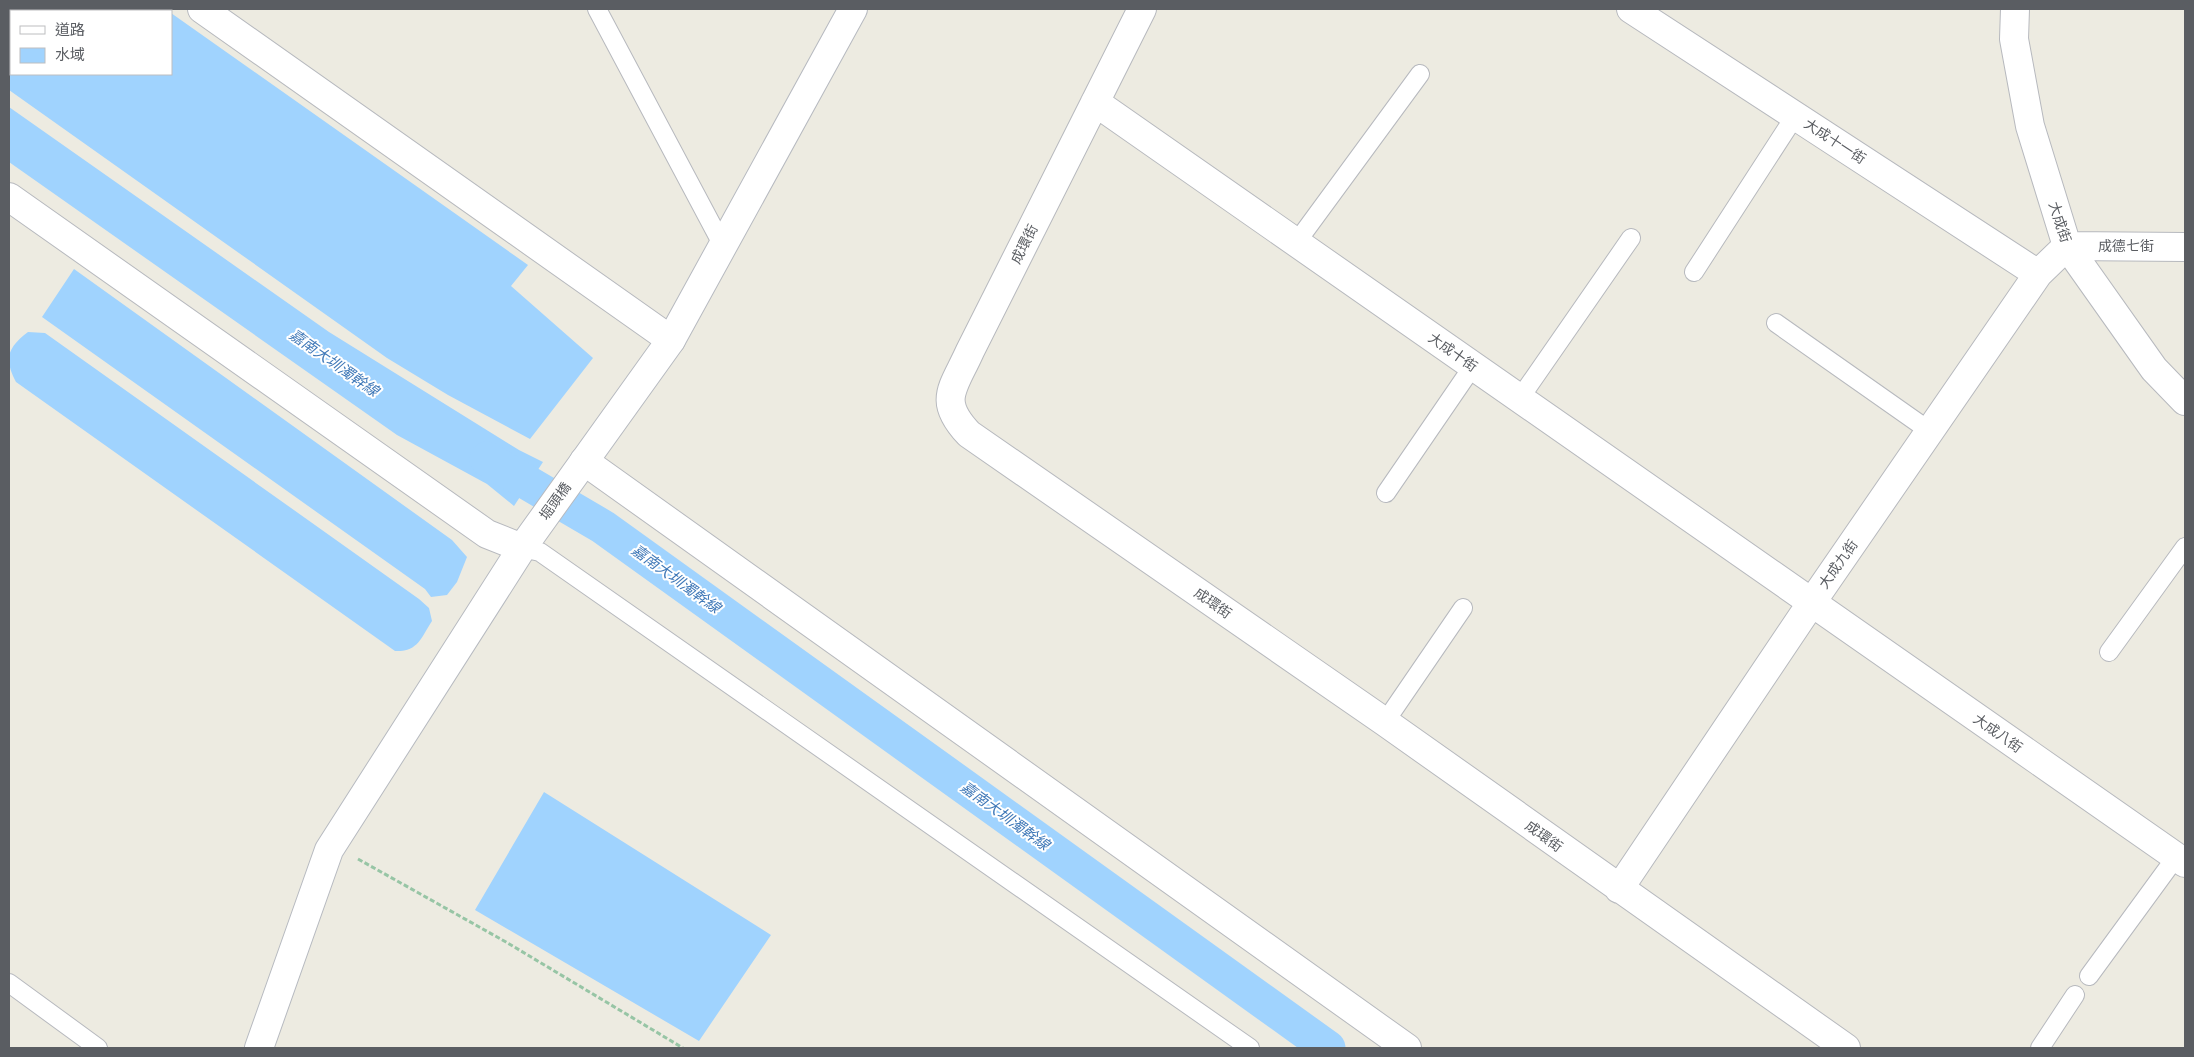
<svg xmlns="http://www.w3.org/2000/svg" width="2194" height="1057" viewBox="0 0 2194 1057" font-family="Quicksand,'Noto Sans TC',sans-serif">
  <rect width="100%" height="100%" fill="#edebe1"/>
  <!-- water -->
  <path fill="#a0d3fe" d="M9 9H166L169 11H11V74H171V13L528 265 511 286 593 358 530 439 448 395 387 358 9 90Z
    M9 107 329 332 519 450 543 462 514 506 487 484 397 435 9 162Z
    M74 269 452 540 467 557 457 582 447 595 431 597 425 589 42 317Z
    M28 332 45 333 419 599 429 608 432 621C421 638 418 652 395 651L16 382C4 359 7 348 28 332Z
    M544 792 771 935 699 1041 475 910Z"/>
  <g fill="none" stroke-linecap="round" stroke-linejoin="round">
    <!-- canal -->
    <path stroke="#a0d3fe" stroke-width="35" d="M487 459 603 527 1328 1048"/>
    <defs>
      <path id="lane" d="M597 9 722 244
        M1296 243 1420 74
        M1694 272 1795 116
        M1776 323 1931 432
        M1520 398 1631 238
        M1386 493 1473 366
        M522 548 540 552 1250 1048
        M2109 652 2185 547
        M1385 722 1463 608
        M2089 976 2176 857
        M9 983 98 1048
        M2040 1048 2075 995"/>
      <path id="street" d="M202 9 671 340
        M1142 9 970 351C953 389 937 400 969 434L1385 722 1846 1048
        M1631 9 2038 274
        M2015 9 2014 39 2030 126 2067 246 2154 369 2185 401
        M1095 102 2185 863
        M9 197 487 534 522 548
        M584 461 1407 1048
        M1619 889 1812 602 2038 274 2067 246 2185 247"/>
      <path id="secondary" d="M259 1048 329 850 522 548 671 340 853 9"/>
    </defs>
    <!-- lane casing -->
    <use href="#lane" stroke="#b7b9be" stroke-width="20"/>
    <!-- street casing -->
    <use href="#street" stroke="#b7b9be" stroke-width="30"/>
    <!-- secondary casing -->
    <use href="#secondary" stroke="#b7bac0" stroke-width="30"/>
    <!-- path -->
    <path stroke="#97c5a5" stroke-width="3" stroke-dasharray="5 2.5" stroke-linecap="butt" d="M358 859 506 942 683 1048"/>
    <!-- lane -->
    <use href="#lane" stroke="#fff" stroke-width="18"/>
    <!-- street -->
    <use href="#street" stroke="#fff" stroke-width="28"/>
    <!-- secondary -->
    <use href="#secondary" stroke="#fff" stroke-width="28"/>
  </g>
  <g text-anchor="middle" stroke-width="4" stroke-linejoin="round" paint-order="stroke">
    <!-- street labels -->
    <g font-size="14" fill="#5a5d62" stroke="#fff">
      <text transform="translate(1835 141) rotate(33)" y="5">大成十一街</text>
      <text transform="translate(2060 222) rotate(72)" y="5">大成街</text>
      <text transform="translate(1024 244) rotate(-63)" y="5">成環街</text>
      <text x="2126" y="251">成德七街</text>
      <text transform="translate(1453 352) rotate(35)" y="5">大成十街</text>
      <text transform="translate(555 501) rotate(-54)" y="5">堀頭橋</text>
      <text transform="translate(1838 564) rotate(-55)" y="5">大成九街</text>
      <text transform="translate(1213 603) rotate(35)" y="5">成環街</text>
      <text transform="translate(1998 733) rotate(35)" y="5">大成八街</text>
      <text transform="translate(1544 836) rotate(36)" y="5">成環街</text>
    </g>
    <!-- water labels -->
    <g font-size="15" font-style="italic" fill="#4079b8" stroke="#fff">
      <text transform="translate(334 363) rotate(35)" y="5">嘉南大圳濁幹線</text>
      <text transform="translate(676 579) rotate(36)" y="5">嘉南大圳濁幹線</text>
      <text transform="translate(1005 816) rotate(36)" y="5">嘉南大圳濁幹線</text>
    </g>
  </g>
  <!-- border -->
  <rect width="2194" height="1057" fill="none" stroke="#5a5d62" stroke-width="20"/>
  <!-- legend -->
  <rect x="10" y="10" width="162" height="65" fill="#ffffff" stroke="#bdbec0"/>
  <rect x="20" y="26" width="25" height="8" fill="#ffffff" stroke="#bdbec0"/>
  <text x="55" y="35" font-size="15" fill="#5a5d62">道路</text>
  <rect x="20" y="48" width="25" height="15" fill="#a0d3fe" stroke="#bdbec0"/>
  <text x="55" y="60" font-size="15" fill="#5a5d62">水域</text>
</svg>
